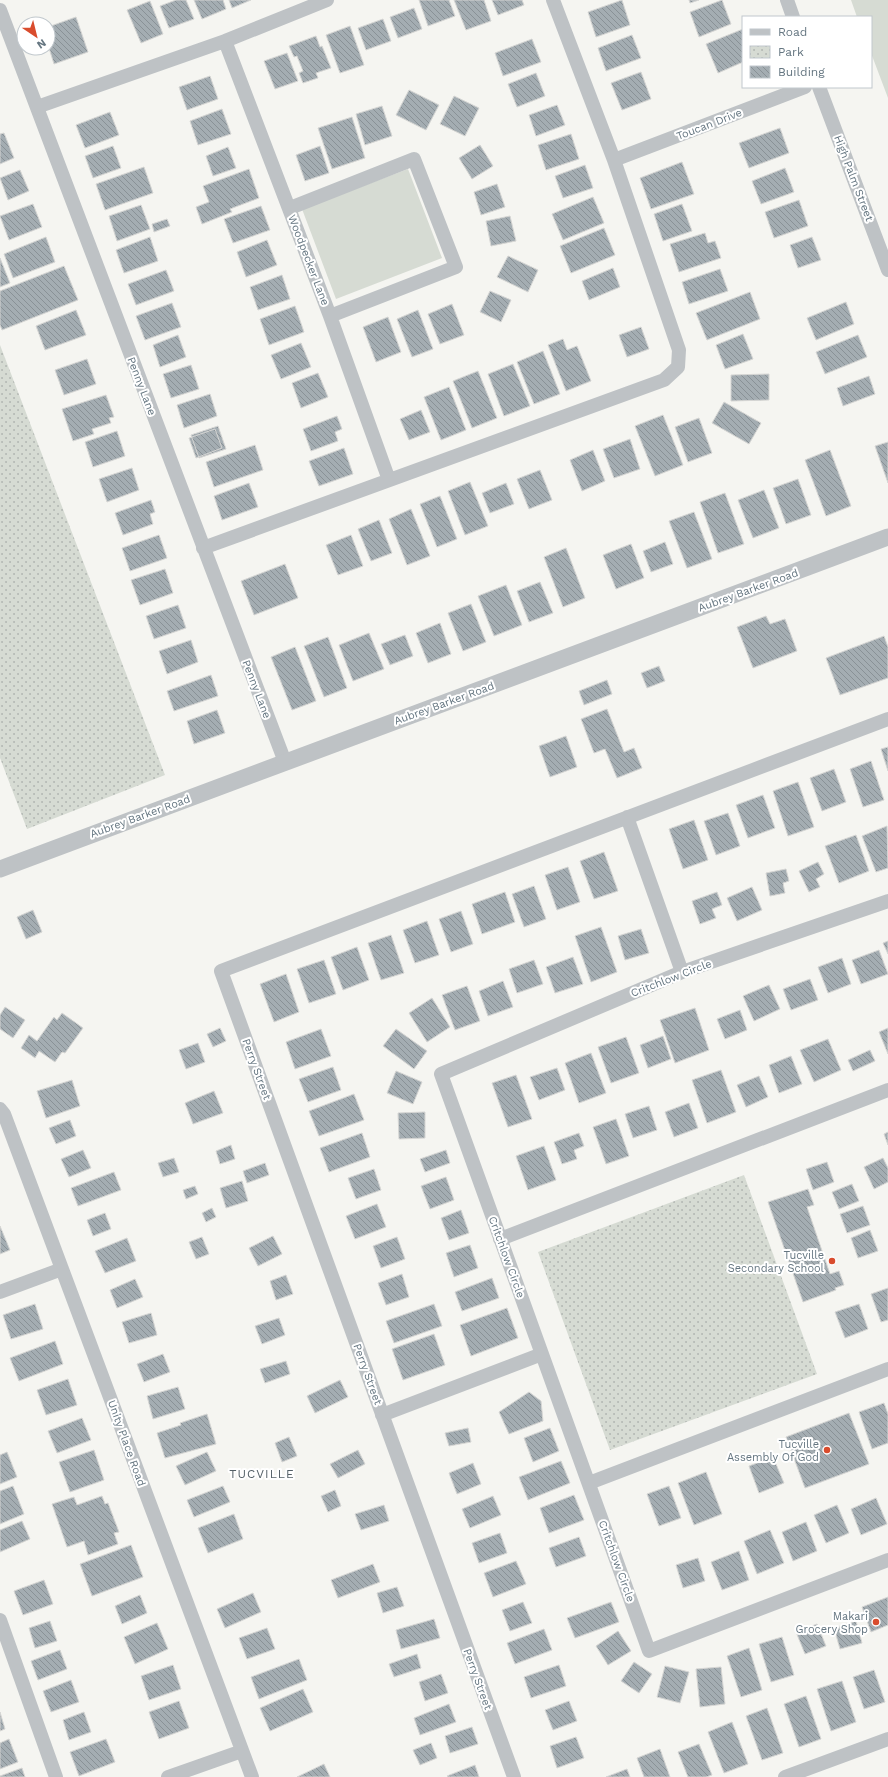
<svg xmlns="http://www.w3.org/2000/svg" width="888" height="1777" viewBox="0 0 888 1777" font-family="'Work Sans',sans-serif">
  <defs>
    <pattern id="park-dots" width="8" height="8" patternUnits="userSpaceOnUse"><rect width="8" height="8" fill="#d6dbd3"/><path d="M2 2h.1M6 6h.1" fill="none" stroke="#b1b6b1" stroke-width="1.8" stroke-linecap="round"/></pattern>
    <pattern id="building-back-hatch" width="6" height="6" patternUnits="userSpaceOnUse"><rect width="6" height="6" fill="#a4adb2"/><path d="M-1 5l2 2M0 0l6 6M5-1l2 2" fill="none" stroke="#899196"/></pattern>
  </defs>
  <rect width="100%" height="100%" fill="#f5f5f1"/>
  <!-- park -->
  <path fill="url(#park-dots)" d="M0 345 165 775 27 829 0 758Z
    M744 1175 817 1374 610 1450 538 1252Z"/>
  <!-- pitch -->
  <path fill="#d6dbd3" d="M851 0H888V98L871 53V17H857Z
    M408 169 442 258 336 299 302 209Z"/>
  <!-- building -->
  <path fill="url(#building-back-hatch)" stroke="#d6d6d4" d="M176 0H186L194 19 169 28 160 6Z
    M194 0H223L226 9 202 19Z
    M229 0H251L232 8Z
    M419 0H449L455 16 428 26Z
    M454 0H484L491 21 466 30Z
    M492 0H522L524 5 498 15Z
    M622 0 630 25 596 37 588 12Z
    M689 0H699L690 3Z
    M722 0 731 24 699 37 690 12Z
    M150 1 163 34 141 43 127 10Z
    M414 8 422 29 398 38 390 17Z
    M76 17 88 52 54 64 48 45V27Z
    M383 19 391 41 366 50 358 28Z
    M350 26 364 65 340 73 326 35Z
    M743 29V62L718 73 706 44Z
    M632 35 641 58 606 71 598 48Z
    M316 36 320 47 322 46 331 68 316 73 318 78 303 83 299 73 303 71 297 56 294 57 289 46Z
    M532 39 541 62 503 76 495 53Z
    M287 53 298 81 275 89 264 61Z
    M641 72 651 99 622 110 611 83Z
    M536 73 545 96 517 107 508 84Z
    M210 76 218 99 187 110 179 87Z
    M409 90 439 105 426 130 396 115Z
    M454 96 479 108 465 136 440 124Z
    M557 105 565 125 536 136 529 115Z
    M382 106 392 136 365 145 356 114Z
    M222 109 231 134 198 145 190 121Z
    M110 112 119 135 85 148 76 125Z
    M352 117 365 158 332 169 318 128Z
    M780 128 789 153 749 168 739 143Z
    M4 133 14 158 0 164V134Z
    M571 134 579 159 546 170 538 145Z
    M480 145 493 166 472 179 459 158Z
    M113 146 121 168 93 178 85 156Z
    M320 146 329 173 305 181 296 155Z
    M228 147 236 168 213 176 206 156Z
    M682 162 694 194 651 209 640 178Z
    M585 165 593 188 563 198 555 176Z
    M144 167 153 193 105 210 96 184Z
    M785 168 794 192 761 204 752 181Z
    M249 169 259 198 230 209 232 212 202 224 196 207 209 202 203 186Z
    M20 170 29 191 8 200 0 178Z
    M497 184 505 207 481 215 474 192Z
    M593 197 604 223 563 240 552 214Z
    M799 200 808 226 774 238 765 212Z
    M33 204 42 227 9 240 0 216Z
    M682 204 692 231 663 241 654 214Z
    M141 205 150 229 117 241 109 216Z
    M261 206 270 230 233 243 224 219Z
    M510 216 516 241 491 246 486 221Z
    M167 219 170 226 154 232 152 224Z
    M604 228 615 255 571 273 560 246Z
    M705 233 708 243 715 241 721 258 679 272 670 244Z
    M46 237 55 262 13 278 4 254Z
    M150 237 158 261 124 273 116 250Z
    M812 237 821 260 798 268 790 245Z
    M267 240 277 265 246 277 237 252Z
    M508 256 538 270 528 292 497 277Z
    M0 258 10 283 0 287Z
    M64 266 78 300 2 330 0 325V291Z
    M613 268 620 287 589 300 582 281Z
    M720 269 728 291 689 304 682 282Z
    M166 270 174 291 136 305 128 284Z
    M282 275 290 299 258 310 250 287Z
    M490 291 511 300 501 322 480 312Z
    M750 292 760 319 707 340 696 313Z
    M846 302 854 324 816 340 807 318Z
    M172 303 181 327 145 340 136 316Z
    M452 304 464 335 440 344 428 314Z
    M295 306 304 332 269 345 260 319Z
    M76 310 86 335 45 350 36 326Z
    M418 310 433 349 412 357 397 319Z
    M388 317 401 352 376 362 363 327Z
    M641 327 649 349 627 357 619 335Z
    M743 334 753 359 725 369 716 345Z
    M178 335 186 357 160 367 153 345Z
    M858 335 867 357 825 374 816 352Z
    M563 339 567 350 577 346 591 381 566 391 548 345Z
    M301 343 311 367 281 379 271 355Z
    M543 351 560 394 534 404 517 362Z
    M87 359 96 384 64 395 55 370Z
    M513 364 530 406 504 416 488 374Z
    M191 365 199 389 171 398 163 374Z
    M478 371 497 418 472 428 453 381Z
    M318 373 328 397 301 408 292 383Z
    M769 374V400L731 401V375Z
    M869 376 875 394 843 406 837 388Z
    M449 387 466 430 441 440 424 397Z
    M210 394 217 416 184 428 177 405Z
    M106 395 114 417 109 418 111 423 92 429 94 434 73 441 62 409Z
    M724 402 761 423 749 444 712 423Z
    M421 410 430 432 409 440 400 419Z
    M663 415 683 465 655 476 635 426Z
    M337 416 342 429 335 432 338 441 311 451 303 429Z
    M699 418 712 453 688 462 675 427Z
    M218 426 226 449 199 458 191 435Z
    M215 429 222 448 196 458 189 438Z
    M117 431 125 456 93 467 85 442Z
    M630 439 640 469 614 478 603 449Z
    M888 442V483L875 446Z
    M255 445 263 470 214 487 206 462Z
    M344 448 353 474 319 486 309 461Z
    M593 450 605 481 582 491 570 460Z
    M830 450 851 506 826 516 805 460Z
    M132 468 139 490 107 502 99 479Z
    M540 470 552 500 529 509 517 479Z
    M798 479 811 515 786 524 773 488Z
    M470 482 488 526 465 535 448 491Z
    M249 483 258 507 222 520 214 496Z
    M506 483 514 504 490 513 482 493Z
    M764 490 779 528 753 538 738 500Z
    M725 493 744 544 718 553 700 502Z
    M440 496 457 539 437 547 420 504Z
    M151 500 155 512 150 514 153 524 123 535 115 513Z
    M411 509 430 556 407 565 389 519Z
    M694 512 712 559 687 568 669 521Z
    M379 520 392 553 371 561 358 529Z
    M159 535 167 558 130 571 122 548Z
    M351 535 363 566 338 575 326 545Z
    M665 542 673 564 651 572 643 551Z
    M631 544 644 578 616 589 603 555Z
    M566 548 585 598 563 607 544 557Z
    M285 564 298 598 254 615 241 581Z
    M165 569 173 593 140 605 131 580Z
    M540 582 553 613 529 622 517 591Z
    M506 585 522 625 494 636 478 596Z
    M471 604 486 642 463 651 448 613Z
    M178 605 186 628 154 639 146 616Z
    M766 616 770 624 785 619 797 651 753 668 737 627Z
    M440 623 451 654 428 663 416 633Z
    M369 633 384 669 353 681 339 645Z
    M405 635 413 656 390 665 381 644Z
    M884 636 888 647V678L840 695 826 658Z
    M328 637 347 688 324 697 304 646Z
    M191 640 198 662 167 674 159 651Z
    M295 647 316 701 292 710 271 657Z
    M659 666 665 681 647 688 641 673Z
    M211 675 218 696 174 711 167 691Z
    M607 680 612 694 584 705 579 691Z
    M607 709 624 752 634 748 642 768 617 778 605 749 594 753 581 719Z
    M217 710 225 733 194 744 187 721Z
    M566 736 577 767 550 777 539 746Z
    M888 747V771L881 749Z
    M871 761 884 800 863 807 850 769Z
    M834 769 846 802 822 811 810 778Z
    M798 782 814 827 788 836 773 791Z
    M763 795 775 828 748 838 736 805Z
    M728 813 740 846 716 855 704 821Z
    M694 820 708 860 683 869 669 829Z
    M887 826 888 868 876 872 862 836Z
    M856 835 869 871 839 883 825 846Z
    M604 852 618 891 594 899 580 861Z
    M818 862 824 874 816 879 820 887 809 892 799 871Z
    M568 867 580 902 557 910 545 875Z
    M786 869 789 881 783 883 785 893 770 896 766 873Z
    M534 886 546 919 524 927 512 894Z
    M752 887 762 910 737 921 727 898Z
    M505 892 515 922 482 934 472 904Z
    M717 892 722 905 712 909 716 918 700 924 692 901Z
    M33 910 42 932 26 939 17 917Z
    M461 911 473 944 451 952 439 919Z
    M427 921 439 955 415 963 403 930Z
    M601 927 617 972 591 982 575 936Z
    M641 929 649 953 625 960 618 936Z
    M391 935 404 973 381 980 368 943Z
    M888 941V954L883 943Z
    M357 947 369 980 343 990 331 957Z
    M879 950 888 974 861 984 852 960Z
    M573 957 583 984 555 993 546 967Z
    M842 958 851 984 828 993 818 967Z
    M324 960 336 994 309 1003 297 969Z
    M534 960 543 984 517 993 509 969Z
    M286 974 299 1012 274 1022 260 984Z
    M810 979 818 1000 791 1010 783 989Z
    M503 981 513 1007 488 1016 479 991Z
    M769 985 780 1009 754 1021 743 996Z
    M467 986 480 1021 455 1030 442 995Z
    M432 998 450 1027 427 1042 409 1013Z
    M5 1007 25 1020 13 1038 0 1029V1015Z
    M695 1008 709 1050 675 1063 660 1020Z
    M740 1010 747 1030 725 1039 717 1019Z
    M62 1013 83 1028 65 1053 62 1052 55 1062 39 1051 35 1058 21 1048 29 1035 37 1041 54 1017 57 1020Z
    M220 1028 226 1041 213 1047 207 1034Z
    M888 1028V1054L879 1032Z
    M321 1029 331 1056 295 1069 286 1042Z
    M396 1029 427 1051 414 1069 383 1046Z
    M663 1036 671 1059 648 1068 640 1045Z
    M626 1037 639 1073 611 1083 598 1047Z
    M828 1039 841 1070 814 1082 800 1050Z
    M198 1043 205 1062 186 1069 179 1050Z
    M870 1050 875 1061 853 1071 848 1060Z
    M591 1053 606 1093 579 1103 565 1063Z
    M791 1056 802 1084 779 1093 769 1065Z
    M333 1067 341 1090 308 1102 299 1079Z
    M557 1068 565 1090 539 1100 530 1077Z
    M721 1070 736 1112 707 1123 692 1080Z
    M396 1071 422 1082 413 1104 387 1093Z
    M516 1075 532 1119 508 1127 492 1083Z
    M759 1076 768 1097 746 1107 737 1085Z
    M72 1080 80 1106 46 1118 37 1091Z
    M214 1091 223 1113 193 1124 185 1103Z
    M354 1094 364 1120 319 1136 309 1111Z
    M689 1103 698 1128 674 1137 665 1112Z
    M649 1106 657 1130 633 1138 625 1114Z
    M425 1112V1138L399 1139 398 1113Z
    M616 1119 629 1156 606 1164 593 1127Z
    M70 1120 76 1136 56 1144 49 1128Z
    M888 1132V1145L884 1134Z
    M362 1133 370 1157 329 1172 320 1148Z
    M579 1133 584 1146 574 1150 577 1159 562 1164 554 1142Z
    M231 1145 235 1159 220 1164 216 1151Z
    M544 1146 556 1180 528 1190 516 1156Z
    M83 1150 91 1168 69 1177 61 1159Z
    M446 1150 450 1163 425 1172 420 1159Z
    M174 1158 179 1172 163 1177 158 1163Z
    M883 1158 888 1168V1182L874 1189 864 1167Z
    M827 1162 834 1182 813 1190 806 1169Z
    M265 1163 269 1175 247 1183 243 1171Z
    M374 1169 381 1190 356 1199 348 1178Z
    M114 1172 121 1190 78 1206 71 1188Z
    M446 1177 454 1200 430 1209 421 1186Z
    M242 1181 248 1201 226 1208 220 1188Z
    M852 1184 859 1201 839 1209 832 1192Z
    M195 1186 198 1194 186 1199 183 1190Z
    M808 1189 814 1205 807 1207 830 1274 839 1271 844 1285 835 1288 836 1290 803 1302 768 1202Z
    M377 1204 386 1227 355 1239 346 1216Z
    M863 1206 870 1225 847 1233 840 1214Z
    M212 1208 216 1217 206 1222 202 1213Z
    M461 1210 469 1233 449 1240 441 1218Z
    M105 1213 111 1229 93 1236 87 1220Z
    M0 1226 10 1250 0 1254Z
    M870 1230 878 1251 858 1258 851 1238Z
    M273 1236 282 1254 258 1266 249 1248Z
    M202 1237 209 1254 196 1259 189 1242Z
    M397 1237 405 1259 381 1268 373 1246Z
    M127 1238 136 1261 105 1273 95 1251Z
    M470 1245 478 1268 454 1277 446 1253Z
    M402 1274 409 1297 386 1305 378 1283Z
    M286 1275 293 1294 276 1300 270 1281Z
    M492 1278 499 1298 462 1311 455 1292Z
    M135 1279 143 1297 117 1308 110 1290Z
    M888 1288V1320L881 1322 871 1294Z
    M35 1304 43 1329 11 1339 3 1315Z
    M434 1304 442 1326 394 1343 386 1321Z
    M859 1304 868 1329 845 1338 835 1312Z
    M507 1308 518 1338 471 1356 460 1325Z
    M151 1313 157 1335 129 1343 122 1322Z
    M279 1318 285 1335 262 1344 255 1326Z
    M434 1334 445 1365 403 1380 392 1349Z
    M55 1341 63 1364 19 1381 10 1358Z
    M163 1354 170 1372 144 1382 137 1364Z
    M286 1361 290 1374 265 1383 260 1369Z
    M68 1379 77 1405 46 1415 37 1390Z
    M340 1380 348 1397 315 1413 307 1396Z
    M178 1387 185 1409 153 1419 147 1396Z
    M529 1392 541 1401 543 1421 509 1434 499 1412Z
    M884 1403 888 1414V1443L872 1449 859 1412Z
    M849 1413 869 1464 805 1488 786 1437Z
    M207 1414 216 1444 165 1458 157 1433 181 1425 180 1423Z
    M82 1418 91 1440 57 1453 48 1431Z
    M468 1428 471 1442 449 1446 445 1433Z
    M550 1428 559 1451 533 1462 524 1438Z
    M289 1437 297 1456 282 1462 275 1443Z
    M94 1450 104 1480 70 1492 59 1462Z
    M358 1450 365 1464 338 1478 330 1464Z
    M7 1452 17 1477 0 1484V1455Z
    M207 1452 216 1471 185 1485 176 1466Z
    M773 1457 784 1483 759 1493 749 1466Z
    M561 1461 570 1483 528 1500 519 1477Z
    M473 1463 481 1484 457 1494 449 1473Z
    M706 1472 722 1514 694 1525 678 1483Z
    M13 1486 24 1514 0 1524V1491Z
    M223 1486 230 1502 194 1517 187 1500Z
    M669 1486 681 1518 659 1526 647 1494Z
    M335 1490 341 1506 328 1512 321 1496Z
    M574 1495 584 1520 549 1533 540 1508Z
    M102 1496 105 1504 108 1503 119 1532 114 1533 118 1544 88 1555 84 1541 67 1547 52 1504 74 1497 77 1505Z
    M493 1496 501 1515 470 1528 462 1509Z
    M876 1498 887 1524 861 1535 851 1509Z
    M384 1505 389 1521 361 1530 355 1514Z
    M837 1505 849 1533 826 1543 814 1515Z
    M234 1514 243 1539 208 1553 198 1528Z
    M22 1521 30 1539 0 1552V1530Z
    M806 1522 817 1551 793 1561 782 1532Z
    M770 1530 784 1563 757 1574 744 1541Z
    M500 1533 507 1553 479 1563 472 1543Z
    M579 1537 586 1556 556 1567 549 1548Z
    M131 1545 143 1577 92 1596 80 1564Z
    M739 1551 749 1580 722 1590 711 1562Z
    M698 1558 705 1581 683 1588 676 1565Z
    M516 1561 526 1584 493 1597 484 1573Z
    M373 1564 380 1582 338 1598 331 1580Z
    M44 1580 53 1604 23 1615 14 1591Z
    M397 1587 404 1606 383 1613 377 1593Z
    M253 1593 261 1612 225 1628 217 1609Z
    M140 1595 147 1613 122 1624 115 1606Z
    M888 1597V1625L871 1632 862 1607Z
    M523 1602 532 1623 510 1631 502 1610Z
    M611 1602 619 1622 575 1638 567 1618Z
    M434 1619 440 1638 401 1649 396 1630Z
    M50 1621 57 1641 35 1648 29 1628Z
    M856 1621 862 1643 840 1649 834 1628Z
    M157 1623 168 1649 135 1664 124 1637Z
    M817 1624 826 1646 805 1654 796 1632Z
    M267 1628 275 1649 247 1659 239 1638Z
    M544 1629 552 1650 515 1664 507 1643Z
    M618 1631 631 1651 608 1665 596 1646Z
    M782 1637 794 1675 771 1682 759 1644Z
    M749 1648 762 1690 741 1697 727 1656Z
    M60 1650 67 1669 38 1680 31 1661Z
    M417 1654 421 1668 394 1677 389 1664Z
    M299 1659 307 1680 259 1699 251 1677Z
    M634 1662 652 1674 639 1693 621 1681Z
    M173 1665 181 1689 149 1700 141 1676Z
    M559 1665 566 1686 531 1698 524 1677Z
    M665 1666 689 1672 680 1703 657 1697Z
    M721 1667 725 1704 700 1707 696 1669Z
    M874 1670 885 1702 864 1709 853 1677Z
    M441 1674 448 1693 425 1701 419 1682Z
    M71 1680 79 1702 51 1712 43 1691Z
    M842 1681 856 1722 831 1731 817 1689Z
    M303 1689 313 1712 270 1731 260 1708Z
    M806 1696 821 1739 799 1747 784 1704Z
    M179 1701 189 1728 159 1739 149 1712Z
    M569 1701 577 1721 553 1730 545 1710Z
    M449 1704 456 1722 420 1735 414 1718Z
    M767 1708 783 1753 762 1760 746 1716Z
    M0 1712 5 1729 0 1731Z
    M84 1712 91 1732 69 1740 63 1720Z
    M732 1722 748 1764 724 1773 708 1732Z
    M472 1727 478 1744 450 1753 445 1736Z
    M576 1737 584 1758 557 1768 550 1746Z
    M9 1739 18 1762 0 1769V1743Z
    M106 1739 115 1762 79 1776 70 1752Z
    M431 1743 437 1758 420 1765 413 1750Z
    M699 1744 712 1775 706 1777H688L678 1752Z
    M660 1749 670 1777H644L637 1758Z
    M324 1764 330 1777H297Z
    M475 1765 479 1777H448L447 1776Z
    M22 1768 25 1777H0V1776Z
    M627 1769 630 1777H606Z"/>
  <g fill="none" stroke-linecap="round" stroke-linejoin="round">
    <!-- minor -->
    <path stroke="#bec2c5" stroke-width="14" d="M787 0 793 17
      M0 10 285 762
      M225 41 330 316 389 480
      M819 87 888 270
      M37 107 225 41 327 0
      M614 160 805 87
      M290 208 414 159 456 267 330 316
      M203 548 664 380 678 367 679 350 614 160 553 0
      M627 817 682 972
      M888 901 682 972 441 1074 649 1651 888 1560
      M0 1109 4 1114 252 1777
      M500 1239 888 1090
      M0 1292 62 1269
      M382 1415 542 1354
      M589 1483 888 1369
      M0 1620 56 1777
      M168 1777 242 1751
      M514 1777 221 971 888 719
      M785 1777 888 1739"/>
    <!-- tertiary -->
    <path stroke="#bec2c5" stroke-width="17" d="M0 869 888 537"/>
  </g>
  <!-- markers -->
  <g fill="#d94c2d" stroke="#fff" stroke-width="1.5">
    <circle cx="832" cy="1261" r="4"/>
    <circle cx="827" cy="1450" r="4"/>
    <circle cx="876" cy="1622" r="4"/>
  </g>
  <g text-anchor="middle" stroke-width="4" stroke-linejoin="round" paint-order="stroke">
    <!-- street labels -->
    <g font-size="11" fill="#657681" stroke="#fff">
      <text transform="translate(709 124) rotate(-21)" y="4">Toucan Drive</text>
      <text transform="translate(854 178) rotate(69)" y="4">High Palm Street</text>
      <text transform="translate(309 260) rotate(69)" y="4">Woodpecker Lane</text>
      <text transform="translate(142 386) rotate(69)" y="4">Penny Lane</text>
      <text transform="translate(748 590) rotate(-20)" y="4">Aubrey Barker Road</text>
      <text transform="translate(257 689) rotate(69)" y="4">Penny Lane</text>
      <text transform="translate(444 703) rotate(-20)" y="4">Aubrey Barker Road</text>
      <text transform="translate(140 816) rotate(-20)" y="4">Aubrey Barker Road</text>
      <text transform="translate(671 978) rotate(-21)" y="4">Critchlow Circle</text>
      <text transform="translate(257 1069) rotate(70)" y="4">Perry Street</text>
      <text transform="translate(507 1257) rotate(70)" y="4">Critchlow Circle</text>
      <text transform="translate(368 1374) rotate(70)" y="4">Perry Street</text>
      <text transform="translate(127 1443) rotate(70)" y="4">Unity Place Road</text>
      <text transform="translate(617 1561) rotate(70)" y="4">Critchlow Circle</text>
      <text transform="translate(478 1679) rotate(70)" y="4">Perry Street</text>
    </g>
    <!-- poi labels -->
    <g font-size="11" fill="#657681" stroke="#fff" text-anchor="end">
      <text x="824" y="1259">Tucville<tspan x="824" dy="13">Secondary School</tspan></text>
      <text x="819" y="1448">Tucville<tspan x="819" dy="13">Assembly Of God</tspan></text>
      <text x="868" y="1620">Makari<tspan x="868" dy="13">Grocery Shop</tspan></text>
    </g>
    <!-- neighbourhood labels -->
    <g font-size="12" letter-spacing="1" fill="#535f66" stroke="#fff">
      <text x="262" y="1478">TUCVILLE</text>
    </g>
  </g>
  <!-- legend -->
  <rect x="742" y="16" width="130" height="72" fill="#ffffff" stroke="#c1c8cd"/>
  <rect x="750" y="29" width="20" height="6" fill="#bec2c5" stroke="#c1c8cd"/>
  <text x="778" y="36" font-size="12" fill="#657681">Road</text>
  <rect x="750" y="46" width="20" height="12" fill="url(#park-dots)" stroke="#c1c8cd"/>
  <text x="778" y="56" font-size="12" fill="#657681">Park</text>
  <rect x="750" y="66" width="20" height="12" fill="url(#building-back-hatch)" stroke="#c1c8cd"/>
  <text x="778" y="76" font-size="12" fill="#657681">Building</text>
  <!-- north arrow -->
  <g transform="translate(36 36) rotate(145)"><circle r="19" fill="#ffffff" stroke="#c1c8cd"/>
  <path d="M0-3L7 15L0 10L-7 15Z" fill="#d94c2d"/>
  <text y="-6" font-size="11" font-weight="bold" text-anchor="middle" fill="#657681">N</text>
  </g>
</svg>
